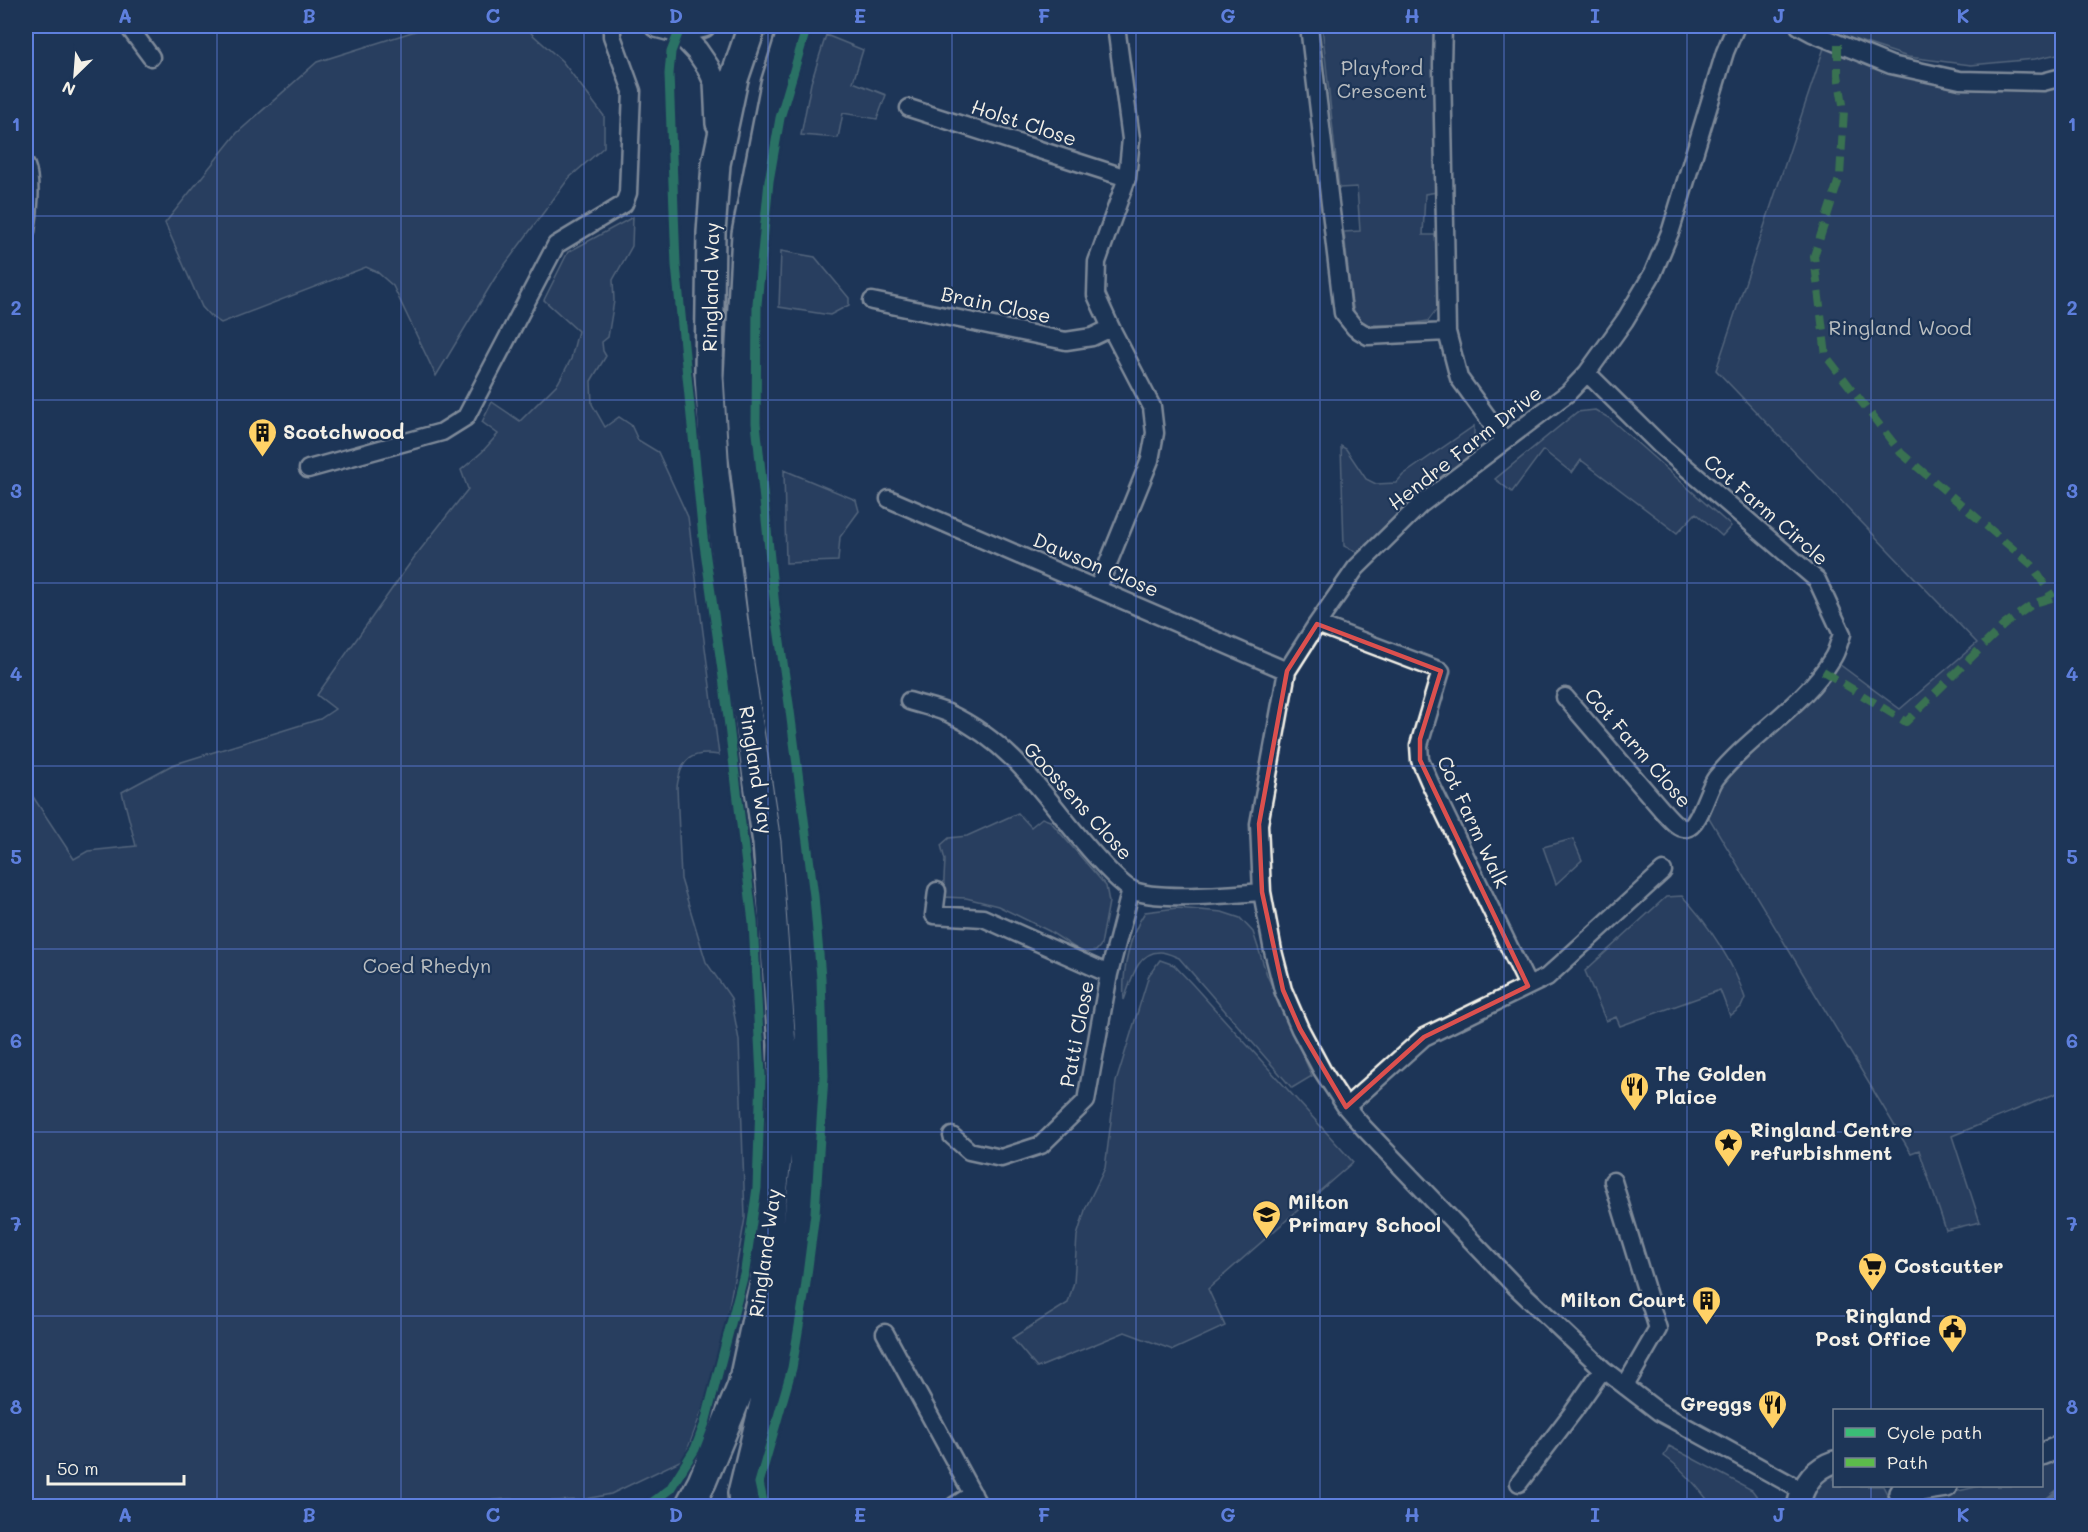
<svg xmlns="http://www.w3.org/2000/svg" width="2088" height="1532" viewBox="0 0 2088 1532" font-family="Mali,sans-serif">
  <rect width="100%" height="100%" fill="#1d3557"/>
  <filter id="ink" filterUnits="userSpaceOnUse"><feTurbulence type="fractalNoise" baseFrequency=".0167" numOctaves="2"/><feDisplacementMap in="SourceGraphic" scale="12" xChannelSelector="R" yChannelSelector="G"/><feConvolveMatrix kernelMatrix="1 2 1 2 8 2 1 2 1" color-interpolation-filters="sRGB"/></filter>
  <g filter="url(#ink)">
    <!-- green -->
    <path fill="#354a67" stroke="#949ea8" stroke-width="1.5" d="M431 26H527L532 34 562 61 604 116V147L569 178 495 278 436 376 393 286 377 272 366 267 221 323 210 316 202 307 165 223 237 133 317 62Z
      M1322 26H1436L1437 192 1425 194 1423 235H1437V309L1428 321 1403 325H1368L1355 316 1351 297 1344 232 1360 231 1357 187 1339 188Z
      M1819 26H2062V53L2035 59 1971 65 1908 57 1826 30Z
      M826 35 863 50 853 82 886 95 877 119 843 113 838 138 801 135 811 83Z
      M1827 39 1960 80 2062 77V1091L1952 1136 1980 1222 1946 1230 1919 1150 1911 1153 1702 806 1714 781 1832 659 1900 709 1977 643 1716 370Z
      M633 217 632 246 613 280 614 301 608 337 602 342 603 351 606 356 591 381 592 404 605 427 619 417 631 425 638 440 658 452 688 517 719 755C691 751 681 758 677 787L681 879 706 962 731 998 739 1040 745 1218 718 1368 684 1459 611 1494 581 1500 552 1501 509 1499 463 1502 460 1506H26V786L74 859 88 851 136 846 122 792 172 765 320 719 335 709 317 695 413 559 468 489 461 470 482 452 498 434 482 422 492 402 520 421 558 383 571 359 578 331 544 300 568 252Z
      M781 251 815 257 849 298V305L830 315 779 307Z
      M1595 410 1609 418 1731 526 1722 536 1696 513 1677 533 1581 460 1572 473 1543 450 1512 492 1495 479 1577 412Z
      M1474 426V445L1469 459 1357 552 1344 546 1341 446 1346 449 1366 479 1376 484 1396 483 1403 475Z
      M784 470 856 500 859 511 840 537 838 561 786 563Z
      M1018 813 1031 827 1042 818 1050 821 1106 886 1109 902 1101 945 1096 951 1083 953 1049 931 998 906 966 898 943 897 945 860 941 845 949 838 967 836Z
      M1573 839 1582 860 1556 884 1543 847Z
      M1682 896C1706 920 1735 965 1745 998L1741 1007 1730 1016 1720 990 1620 1026 1616 1017 1606 1021 1585 971 1666 897Z
      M1177 908 1222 912 1240 918 1253 932 1267 975 1312 1076 1292 1088 1179 958C1174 956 1166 952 1160 952 1136 952 1131 982 1124 1000 1122 971 1129 936 1145 912Z
      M1160 960 1174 965 1193 985 1353 1162 1208 1289 1225 1326 1173 1350 1125 1332 1037 1368 1012 1338 1068 1303 1074 1282 1077 1236 1086 1207 1105 1168 1116 1082 1149 975Z
      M1669 1446 1752 1490 1764 1506H1712C1699 1488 1683 1469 1664 1456Z
      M2062 1454V1506H1924L1933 1497 1980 1486H2042V1462Z
      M1834 1472V1486H1883L1889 1498 1891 1506H1807L1818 1482Z"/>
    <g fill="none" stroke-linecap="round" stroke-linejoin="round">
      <!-- stream -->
      <path stroke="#9aa2ab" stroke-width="5" d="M2040 1506 2062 1488"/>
      <defs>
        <path id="minor" d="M128 26 151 57
          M1309 26 1343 313 1355 328 1368 336 1447 332
          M1443 26 1442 65 1447 332 1459 378 1504 440
          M1736 26 1725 52 1671 230 1653 273 1625 320 1587 373 1568 393 1420 505 1356 568 1317 624 1287 671 1259 824 1262 892 1273 951 1283 990 1300 1029 1322 1070 1346 1107 1364 1128 1513 1284 1603 1369 1659 1412 1801 1490
          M1799 26 1812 33 1891 65 1960 80 2043 82 2062 77
          M909 108 1127 178
          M26 166C32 181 29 214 26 231
          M872 301 1066 341 1092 337 1111 328
          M308 469 442 432 466 417 556 245 624 204 628 193 632 91 612 36V26
          M889 499 1287 671
          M1098 588 1150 460 1155 433 1152 407 1111 328 1096 295 1097 262 1127 178 1131 139 1116 26
          M1317 624 1441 671 1419 745 1420 760 1430 783 1528 986
          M1565 697 1662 810C1668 816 1678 830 1687 828 1699 826 1708 788 1716 778 1750 735 1804 706 1832 659 1837 652 1839 642 1842 634L1817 580 1661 446 1587 373
          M909 701C921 705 936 708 948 713 1003 739 1033 779 1070 826 1083 842 1113 878 1130 889 1153 902 1233 894 1262 892
          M937 891 934 915 983 918 1109 974
          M1346 1107 1424 1037 1547 977 1663 871
          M952 1136 969 1151 1001 1158 1041 1145 1086 1101 1109 974 1131 889
          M1613 1181 1658 1329 1625 1386
          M885 1333 979 1506
          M1519 1483 1573 1412 1603 1369
          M954 1506 973 1494"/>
        <path id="tertiary" d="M656 26 679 32 697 51 708 67 715 82 717 124
          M679 32 704 26
          M2042 1454 2062 1446
          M1900 1493 1946 1486
          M1798 1506C1803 1485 1813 1469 1834 1462"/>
        <path id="primary" d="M689 1506 702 1482 742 1385 763 1286 778 1150 782 1045 767 843 736 638 715 475 709 375 711 233 716 164 734 79 752 26
          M743 1506 742 1493 771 1374 789 1288 804 1168 809 1034 795 840 766 648 743 457 738 378 746 234 775 84 793 26"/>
      </defs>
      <!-- minor casing -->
      <use href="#minor" stroke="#f4f1e8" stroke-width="21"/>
      <!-- tertiary casing -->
      <use href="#tertiary" stroke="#f4f1e8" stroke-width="26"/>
      <!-- primary casing -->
      <use href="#primary" stroke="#f4f1e8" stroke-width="32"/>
      <!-- minor -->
      <use href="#minor" stroke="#1d3557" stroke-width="16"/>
      <!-- tertiary -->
      <use href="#tertiary" stroke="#1d3557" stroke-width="21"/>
      <!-- primary -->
      <use href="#primary" stroke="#1d3557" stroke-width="27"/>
      <!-- quiet -->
      <path stroke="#5cbc4b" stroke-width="8" stroke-dasharray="15 8" stroke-linecap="butt" d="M1838 44V75L1844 110 1840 176 1814 256 1826 356 1901 453 2032 565 2053 598
        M1823 671 1906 722 2004 625 2034 603 2062 595"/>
      <defs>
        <path id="cycleway" d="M647 1506 670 1489 695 1449 705 1423 745 1270 757 1188 761 1076 753 922 723 677 703 537 676 265 669 74 671 52 681 26
          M764 1506 759 1483 792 1368 805 1290 815 1213 824 1076 821 978 814 896 790 711 775 607 756 423 757 304 769 181 780 118 807 26"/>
      </defs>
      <!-- cycleway casing -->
      <use href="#cycleway" stroke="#1d3557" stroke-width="13"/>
      <!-- cycleway -->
      <use href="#cycleway" stroke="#3abd76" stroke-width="9"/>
    </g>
  </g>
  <!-- marked area -->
  <path d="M0 0H2088V1532H0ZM1317 624 1441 671 1420 739V760L1528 986 1424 1037 1346 1107 1300 1029 1283 990 1262 892 1259 824 1287 671Z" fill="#1d3557" fill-opacity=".55" fill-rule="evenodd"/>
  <path fill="none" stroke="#dc504e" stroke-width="4.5" stroke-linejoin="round" d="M1317 624 1441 671 1420 739V760L1528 986 1424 1037 1346 1107 1300 1029 1283 990 1262 892 1259 824 1287 671Z"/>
  <!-- grid -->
  <path fill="none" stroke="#5e7fdd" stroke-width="1.5" stroke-opacity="0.55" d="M217 26V1506M401 26V1506M584 26V1506M768 26V1506M952 26V1506M1136 26V1506M1320 26V1506M1504 26V1506M1687 26V1506M1871 26V1410M26 216H2062M26 400H2062M26 583H2062M26 766H2062M26 949H2062M26 1132H2062M26 1316H2062M1871 1486V1506"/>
  <!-- icons -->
  <defs>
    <symbol id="building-pin" viewBox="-11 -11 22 30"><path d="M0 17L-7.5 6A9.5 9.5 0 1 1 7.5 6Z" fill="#ffd166" stroke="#1d3557"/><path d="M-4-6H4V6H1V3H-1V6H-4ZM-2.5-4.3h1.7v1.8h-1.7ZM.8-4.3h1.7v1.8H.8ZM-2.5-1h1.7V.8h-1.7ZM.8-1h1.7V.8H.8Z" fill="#111"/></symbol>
    <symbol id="restaurant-pin" viewBox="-11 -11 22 30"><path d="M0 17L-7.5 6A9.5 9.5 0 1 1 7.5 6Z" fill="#ffd166" stroke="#1d3557"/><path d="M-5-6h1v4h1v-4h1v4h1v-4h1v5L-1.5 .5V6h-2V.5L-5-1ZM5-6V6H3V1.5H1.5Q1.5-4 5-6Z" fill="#111"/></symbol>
    <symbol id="sight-pin" viewBox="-11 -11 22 30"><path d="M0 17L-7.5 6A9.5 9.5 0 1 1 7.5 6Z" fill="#ffd166" stroke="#1d3557"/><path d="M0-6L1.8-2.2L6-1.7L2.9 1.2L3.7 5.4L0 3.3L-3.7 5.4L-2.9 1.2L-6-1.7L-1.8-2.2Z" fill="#111"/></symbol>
    <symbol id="school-pin" viewBox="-11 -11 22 30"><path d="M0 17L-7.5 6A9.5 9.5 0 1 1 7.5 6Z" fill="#ffd166" stroke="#1d3557"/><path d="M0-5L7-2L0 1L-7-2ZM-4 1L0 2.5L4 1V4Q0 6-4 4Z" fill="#111"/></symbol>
    <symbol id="supermarket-pin" viewBox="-11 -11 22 30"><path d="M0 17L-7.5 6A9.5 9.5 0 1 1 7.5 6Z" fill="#ffd166" stroke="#1d3557"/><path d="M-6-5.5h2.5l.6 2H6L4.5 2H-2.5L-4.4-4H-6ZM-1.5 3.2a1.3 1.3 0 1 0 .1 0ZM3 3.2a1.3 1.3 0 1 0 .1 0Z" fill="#111"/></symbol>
    <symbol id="civic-pin" viewBox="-11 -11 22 30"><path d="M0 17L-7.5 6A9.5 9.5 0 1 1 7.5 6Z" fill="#ffd166" stroke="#1d3557"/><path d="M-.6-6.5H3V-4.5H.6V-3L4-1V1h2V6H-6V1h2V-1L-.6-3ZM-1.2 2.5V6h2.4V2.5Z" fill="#111"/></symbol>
  </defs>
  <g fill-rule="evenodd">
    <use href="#building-pin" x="246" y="416" width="33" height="45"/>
    <use href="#restaurant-pin" x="1618" y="1070" width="33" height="45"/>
    <use href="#sight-pin" x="1712" y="1126" width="33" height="45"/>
    <use href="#school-pin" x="1250" y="1198" width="33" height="45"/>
    <use href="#supermarket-pin" x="1856" y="1250" width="33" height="45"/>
    <use href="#building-pin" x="1690" y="1284" width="33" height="45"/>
    <use href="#civic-pin" x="1936" y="1312" width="33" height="45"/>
    <use href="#restaurant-pin" x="1756" y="1388" width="33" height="45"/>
  </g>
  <g text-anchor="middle" stroke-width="4.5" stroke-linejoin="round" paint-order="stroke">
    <!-- park labels -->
    <g font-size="20" fill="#bbbfc1" stroke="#1d3557">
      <text x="1382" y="75">Playford<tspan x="1382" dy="23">Crescent</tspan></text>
      <text x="1900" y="335">Ringland Wood</text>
      <text x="427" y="973">Coed Rhedyn</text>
    </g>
    <!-- street labels -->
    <g font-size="20" fill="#f4f1e8" stroke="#1d3557">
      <text transform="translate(1024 123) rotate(18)" y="7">Holst Close</text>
      <text transform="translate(711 287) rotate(-89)" y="7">Ringland Way</text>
      <text transform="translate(996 305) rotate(12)" y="7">Brain Close</text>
      <text transform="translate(1465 448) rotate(-38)" y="7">Hendre Farm Drive</text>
      <text transform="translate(1766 510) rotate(41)" y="7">Cot Farm Circle</text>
      <text transform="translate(1096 565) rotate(23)" y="7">Dawson Close</text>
      <text transform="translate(1638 748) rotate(49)" y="7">Cot Farm Close</text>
      <text transform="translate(756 770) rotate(81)" y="7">Ringland Way</text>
      <text transform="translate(1078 801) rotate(48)" y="7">Goossens Close</text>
      <text transform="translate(1473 822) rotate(65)" y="7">Cot Farm Walk</text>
      <text transform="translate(1077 1034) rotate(-79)" y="7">Patti Close</text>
      <text transform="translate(765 1253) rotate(-82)" y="7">Ringland Way</text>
    </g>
    <!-- poi labels -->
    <g font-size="20" font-weight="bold" fill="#f4f1e8" stroke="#1d3557" text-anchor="start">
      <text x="283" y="439">Scotchwood</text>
      <text x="1655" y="1081">The Golden<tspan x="1655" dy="23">Plaice</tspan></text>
      <text x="1750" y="1137">Ringland Centre<tspan x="1750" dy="23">refurbishment</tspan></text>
      <text x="1288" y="1209">Milton<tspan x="1288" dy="23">Primary School</tspan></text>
      <text x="1894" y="1273">Costcutter</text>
      <text x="1686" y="1307" text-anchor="end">Milton Court</text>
      <text x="1931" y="1323" text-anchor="end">Ringland<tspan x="1931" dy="23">Post Office</tspan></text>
      <text x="1752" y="1411" text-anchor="end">Greggs</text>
    </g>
  </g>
  <!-- margin -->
  <rect width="2088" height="1532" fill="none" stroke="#1d3557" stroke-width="66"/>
  <!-- legend -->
  <rect x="1833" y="1409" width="210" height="78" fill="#1d3557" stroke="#738091" stroke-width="1.5"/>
  <rect x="1845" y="1428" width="30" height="9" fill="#3abd76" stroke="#738091" stroke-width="1.5"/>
  <text x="1887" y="1439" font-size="18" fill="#f4f1e8">Cycle path</text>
  <rect x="1845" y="1458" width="30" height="9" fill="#5cbc4b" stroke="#738091" stroke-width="1.5"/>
  <text x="1887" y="1469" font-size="18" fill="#f4f1e8">Path</text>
  <!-- north arrow -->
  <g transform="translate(75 75) rotate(205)" stroke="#1d3557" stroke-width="4.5" paint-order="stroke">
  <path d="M0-4.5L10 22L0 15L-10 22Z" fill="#f4f1e8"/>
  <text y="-9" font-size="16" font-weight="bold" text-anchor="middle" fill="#f4f1e8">N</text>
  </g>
  <!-- scale -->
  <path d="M48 1475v9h136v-9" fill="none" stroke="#f4f1e8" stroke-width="3"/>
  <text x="57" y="1475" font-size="18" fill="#f4f1e8" stroke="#1d3557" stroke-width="4.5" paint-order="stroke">50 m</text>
  <rect x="33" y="33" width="2022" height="1466" fill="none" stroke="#5e7fdd" stroke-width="2"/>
  <g font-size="20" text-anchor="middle" font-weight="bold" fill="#5e7fdd">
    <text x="125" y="23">A</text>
    <text x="309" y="23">B</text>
    <text x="493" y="23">C</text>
    <text x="676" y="23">D</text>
    <text x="860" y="23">E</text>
    <text x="1044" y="23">F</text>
    <text x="1228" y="23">G</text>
    <text x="1412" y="23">H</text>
    <text x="1595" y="23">I</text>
    <text x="1779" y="23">J</text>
    <text x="1963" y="23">K</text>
    <text x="16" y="131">1</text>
    <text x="2072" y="131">1</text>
    <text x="16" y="315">2</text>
    <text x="2072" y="315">2</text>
    <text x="16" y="498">3</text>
    <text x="2072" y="498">3</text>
    <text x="16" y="681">4</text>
    <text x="2072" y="681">4</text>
    <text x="16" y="864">5</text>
    <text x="2072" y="864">5</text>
    <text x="16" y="1048">6</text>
    <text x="2072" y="1048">6</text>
    <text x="16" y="1231">7</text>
    <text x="2072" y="1231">7</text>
    <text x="16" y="1414">8</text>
    <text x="2072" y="1414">8</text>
    <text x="125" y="1522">A</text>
    <text x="309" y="1522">B</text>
    <text x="493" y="1522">C</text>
    <text x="676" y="1522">D</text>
    <text x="860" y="1522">E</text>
    <text x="1044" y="1522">F</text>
    <text x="1228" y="1522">G</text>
    <text x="1412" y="1522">H</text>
    <text x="1595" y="1522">I</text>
    <text x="1779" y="1522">J</text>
    <text x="1963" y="1522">K</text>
  </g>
</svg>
